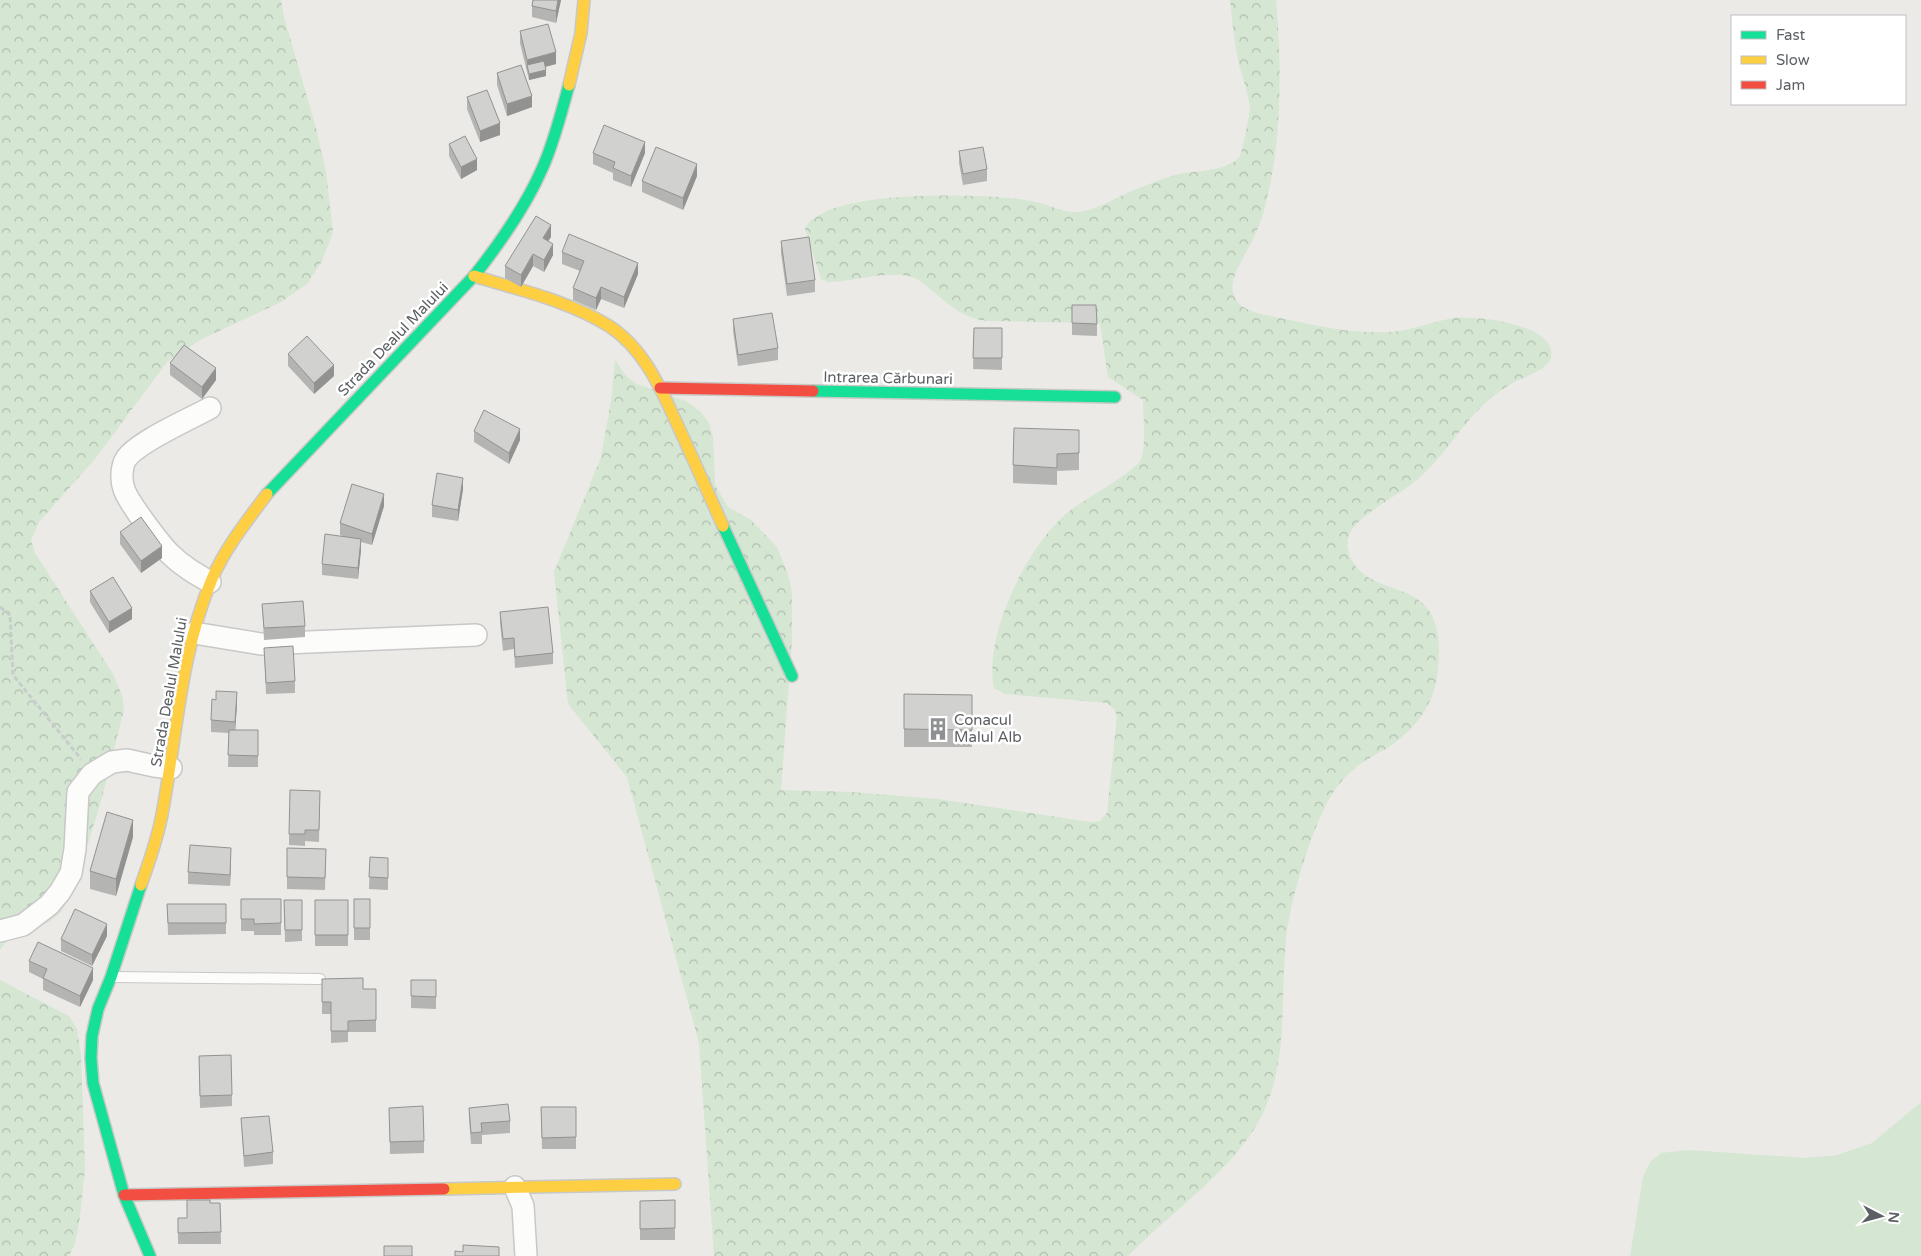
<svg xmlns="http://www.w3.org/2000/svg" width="1921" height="1256" viewBox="0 0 1921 1256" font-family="'Varela Round',sans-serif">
  <defs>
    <pattern id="forest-crowns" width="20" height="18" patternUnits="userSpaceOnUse" patternTransform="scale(1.25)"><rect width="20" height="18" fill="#d5e6d3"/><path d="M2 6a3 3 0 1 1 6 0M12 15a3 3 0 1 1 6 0" fill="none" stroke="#b0beaf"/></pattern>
  </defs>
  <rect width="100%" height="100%" fill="#ebeae6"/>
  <!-- green -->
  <path fill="#d5e6d3" d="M1921 1102V1256H1630L1643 1177 1650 1162 1661 1153 1689 1150 1806 1158 1837 1155 1872 1143Z"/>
  <!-- forest -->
  <path fill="url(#forest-crowns)" d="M0 0H281L284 17 316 128 326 172 333 232 322 261 307 284 281 302 200 340 167 362 95 459 39 522 31 540 35 553 113 674 122 695 124 710 100 805 81 866 67 901 61 912 49 922 10 937 0 950Z
    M1230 0H1276C1282 68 1282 141 1265 207 1262 219 1257 231 1252 241 1244 259 1219 289 1242 306 1253 314 1271 316 1285 319 1320 327 1356 334 1392 332 1414 330 1433 321 1454 318 1476 315 1547 324 1551 350 1555 369 1527 375 1514 382 1506 387 1498 392 1491 398 1461 423 1443 460 1412 484 1396 496 1355 518 1349 535 1346 544 1348 553 1352 561 1369 590 1408 584 1427 608 1440 624 1440 650 1438 669 1435 705 1415 730 1386 749 1375 755 1364 760 1355 768 1343 778 1334 790 1327 803 1308 839 1287 910 1285 951 1281 1005 1287 1060 1264 1111 1240 1165 1170 1213 1128 1256H714L699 1043 627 777 568 704 554 572 601 457 611 401 615 360 627 377 637 384 686 401 701 412 709 423 713 437 715 485 728 507 751 520 777 547 788 574 792 593V642L781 790 852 792 938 799 1090 822 1100 821 1107 813 1117 716 1114 709 1107 703 1005 694 994 688C983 635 1029 541 1072 509 1086 499 1132 473 1140 461 1147 447 1143 416 1143 400L1108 377 1100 323 987 321C962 318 950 305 931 290 925 285 919 279 912 277 890 270 852 282 828 282L821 279 805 229C823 188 979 194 1019 199 1027 200 1036 202 1044 204 1056 208 1065 213 1077 212 1093 211 1108 202 1123 195 1141 187 1160 179 1179 174 1196 171 1229 171 1240 156 1242 152 1250 113 1250 108 1249 94 1241 74 1238 60 1234 40 1232 20 1230 0Z
    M0 980 69 1016 77 1029 81 1055 85 1169 80 1217 75 1244 69 1256H0Z"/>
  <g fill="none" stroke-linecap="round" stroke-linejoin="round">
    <defs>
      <path id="lane" d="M112 977 320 979"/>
      <path id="street" d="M210 408C190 419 137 442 126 459 121 467 121 481 124 489 128 502 160 544 170 554 182 566 196 574 210 582
        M194 633 261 644 476 635
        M0 931 23 925 49 905 60 892 71 873 75 849 78 792 92 774 112 762 127 760 154 766 171 768
        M515 1187 523 1206 526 1256"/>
      <path id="fast" d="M813 391 1115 397
        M267 494 474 276C500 243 525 208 542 169 554 143 561 113 569 85
        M723 526 792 676
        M141 885 111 977 98 1009 92 1036 91 1058 93 1083 124 1195 150 1256"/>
      <path id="slow" d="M569 85 581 33 584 0
        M474 276C519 290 569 301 609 326 648 351 665 399 684 439 697 468 710 497 723 526
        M141 885C150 860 159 834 163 809 177 732 181 651 212 579 225 548 247 521 267 494
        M444 1189 675 1184"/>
      <path id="jam" d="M660 388 813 391
        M124 1195 444 1189"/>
    </defs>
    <!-- lane casing -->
    <use href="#lane" stroke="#c8c8c8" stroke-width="12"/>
    <!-- street casing -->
    <use href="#street" stroke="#c8c8c8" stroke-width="24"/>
    <!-- fast casing -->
    <use href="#fast" stroke="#c8c8c7" stroke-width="14"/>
    <!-- slow casing -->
    <use href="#slow" stroke="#c8c8c7" stroke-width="14"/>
    <!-- jam casing -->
    <use href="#jam" stroke="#c8c8c7" stroke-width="14"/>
    <!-- path -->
    <path stroke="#c8ccca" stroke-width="3" stroke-dasharray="5 2.5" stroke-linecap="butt" d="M0 607 10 615 13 675 81 759"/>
    <!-- lane -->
    <use href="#lane" stroke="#fcfcfb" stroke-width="10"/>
    <!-- street -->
    <use href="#street" stroke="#fcfcfb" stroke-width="21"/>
    <!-- fast -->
    <use href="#fast" stroke="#16e098" stroke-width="11"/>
    <!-- slow -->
    <use href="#slow" stroke="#ffcf43" stroke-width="11"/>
    <!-- jam -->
    <use href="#jam" stroke="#f24e42" stroke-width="11"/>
  </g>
  <!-- wall -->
  <path fill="#b4b4b2" d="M533 0H561L556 23 532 17V6Z
    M520 31 556 64 545 67 546 76 529 80 520 43Z
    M497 73 532 107 507 116 497 85Z
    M467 97 500 135 480 142 467 109Z
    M449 144 477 170 461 179 449 156Z
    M959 151 987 169V181L963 185 959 163Z
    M593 153H645L631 187 613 180V173L593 164Z
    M697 176 683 210 642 192V181Z
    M551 237 548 241 553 255 544 272 533 266 521 287 505 278V266Z
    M781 241 815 280V292L787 296 781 253Z
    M562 252 638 274 624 308 601 299 596 310 573 300V288L580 271 562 264Z
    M1072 305 1097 324V336L1072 335Z
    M733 319 778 348V360L738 366 733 331Z
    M974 328H1002V370L973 369Z
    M288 354 334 376 314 394 288 366Z
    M170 363 216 380 202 399 170 375Z
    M1079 430V470L1057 471V485L1013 483V465Z
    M474 431 520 440 509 464 474 442Z
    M463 489 458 521 432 517V505Z
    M384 506 372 545 361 542V550L358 579 322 575V564L345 537 340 535V523Z
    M120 532 162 558 141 573 120 544Z
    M90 591 132 619 109 633 90 602Z
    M262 604 305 626V637L264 640Z
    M500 612 553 653V664L515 668 514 649 503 651 500 623Z
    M264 648 295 681V693L266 694Z
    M904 694 972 695V747H904Z
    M237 704 235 730H258V767H228L229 733 211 732V720Z
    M320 791 319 842 305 841V846L289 845V834Z
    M133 837 116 896 90 889V871Z
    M287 848 326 849 325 890 287 889Z
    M370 857 388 869V890L369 889Z
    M231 860 230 886 188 884V872Z
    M241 899H281V935H254V931H241Z
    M354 899H370V940H354Z
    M284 900H302V941L285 942Z
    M315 900H348V946H315Z
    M167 904H226V934L168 935Z
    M107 936 92 966 61 951V939Z
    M29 961 93 980 80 1007 43 990V979L29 972Z
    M322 979 363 989H376V1032H348V1042L331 1043V1014H322Z
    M411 980H436V1009L411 1008Z
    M199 1056 232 1095V1106L200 1108Z
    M541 1107H576V1149H542Z
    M389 1108 424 1141V1153L390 1154Z
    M469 1108 510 1121V1133L482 1135V1144H471L469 1119Z
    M241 1118 273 1152V1164L244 1167Z
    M675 1200V1240H640V1201Z
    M210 1203H220L221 1244H178V1218H187Z"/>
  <!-- shaded-wall -->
  <path fill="#929291" d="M558 0H561L556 23V11Z
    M556 52V64L529 71 527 65V60Z
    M546 70V76L529 80V74Z
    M532 96V107L507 116V104Z
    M500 123V135L480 142V131Z
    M645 142V153L631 187V176Z
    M477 159V170L461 179V167Z
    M697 164V176L683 210V198Z
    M551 225V237L543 249V238Z
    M553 244V255L544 272V260Z
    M533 254V266L521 287V275Z
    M638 263V274L624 308V297Z
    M601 287V299L596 310V298Z
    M334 365V376L314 394V383Z
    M216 368V380L202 399V387Z
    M520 429V440L509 464V453Z
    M463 478V489L458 521V510Z
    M384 494V506L372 545V534Z
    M361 539V550L358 579V568Z
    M162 546V558L141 573V561Z
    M132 608V619L109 633V622Z
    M237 692V704L235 733V722Z
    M133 820V837L116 896V879Z
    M231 848V860L230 886V875Z
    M107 924V936L92 966V955Z
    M93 968V980L80 1007V996Z"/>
  <!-- building -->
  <path fill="#d1d1cf" stroke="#929291" d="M533 0H558L556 11 532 6Z
    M548 24 556 52 527 60 520 31Z
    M544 61 546 70 529 74 527 65Z
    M521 65 532 96 507 104 497 73Z
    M487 90 500 123 480 131 467 97Z
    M604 125 645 142 631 176 613 168 615 162 593 153Z
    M465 136 477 159 461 167 449 144Z
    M656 147 697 164 683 198 642 181Z
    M983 147 987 169 963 174 959 151Z
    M536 216 551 225 543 238 553 244 544 260 533 254 521 275 505 266Z
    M569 234 638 263 624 297 601 287 596 298 573 288 584 261 562 252Z
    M809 237 815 280 787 284 781 241Z
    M1072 305H1096L1097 324 1072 323Z
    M772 313 778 348 738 355 733 319Z
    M974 328H1002V358H973Z
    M307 336 334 365 314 383 288 354Z
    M184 345 216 368 202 387 170 363Z
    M484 410 520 429 509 453 474 431Z
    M1014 428 1079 430V453L1057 454V468L1013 465Z
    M437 473 463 478 458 510 432 505Z
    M352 484 384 494 372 534 340 523Z
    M141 517 162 546 141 561 120 532Z
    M325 534 361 539 358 568 322 564Z
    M113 577 132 608 109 622 90 591Z
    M303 601 305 626 264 628 262 604Z
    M548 607 553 653 515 657 514 638 503 639 500 612Z
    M293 646 295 681 266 683 264 648Z
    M216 691 237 692 235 722 211 720 212 699 216 700Z
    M904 694 972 695V730L904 729Z
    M229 730H258V756L228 755Z
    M290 790 320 791 319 830H305V834H289Z
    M107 812 133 820 116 879 90 871Z
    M190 845 231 848 230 875 188 872Z
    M287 848 326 849 325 878 287 877Z
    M370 857 388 858V878L369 877Z
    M241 899H281V923L254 924V919H241Z
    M354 899H370V928H354Z
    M284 900H302V930H285Z
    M315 900H348V935H315Z
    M167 904H226V923H168Z
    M75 909 107 924 92 955 61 939Z
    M38 942 93 968 80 996 43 978 47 969 29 961Z
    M363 978V989H376V1020L348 1021V1031H331V1002H322V979Z
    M411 980H436V997L411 996Z
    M231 1055 232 1095 200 1096 199 1056Z
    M508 1104 510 1121 481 1123 482 1132 471 1133 469 1108Z
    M423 1106 424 1141 390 1142 389 1108Z
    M541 1107H576V1137L542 1138Z
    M269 1116 273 1152 244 1156 241 1118Z
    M187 1200H210V1203H220L221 1232 178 1233V1218H187Z
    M675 1200V1228L640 1229V1201Z
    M463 1245 499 1247V1256H455V1251L463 1252Z
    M384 1246H412V1256H384Z"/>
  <!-- icons -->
  <defs>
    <symbol id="building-bare" viewBox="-9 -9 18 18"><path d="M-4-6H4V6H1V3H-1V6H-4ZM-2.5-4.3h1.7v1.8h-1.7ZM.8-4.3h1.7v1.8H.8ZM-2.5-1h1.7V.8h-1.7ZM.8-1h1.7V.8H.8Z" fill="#8e9091" stroke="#fff" stroke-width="2.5" paint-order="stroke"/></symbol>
  </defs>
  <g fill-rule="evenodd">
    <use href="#building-bare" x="922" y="713" width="32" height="32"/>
  </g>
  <g text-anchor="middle" stroke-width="5" stroke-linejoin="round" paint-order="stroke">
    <!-- street labels -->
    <g font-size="15" fill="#5c5f63" stroke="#fff">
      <text transform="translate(393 339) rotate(-46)" y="5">Strada Dealul Malului</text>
      <text transform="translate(888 378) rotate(1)" y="5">Intrarea Cărbunari</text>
      <text transform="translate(169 692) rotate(-80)" y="5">Strada Dealul Malului</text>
    </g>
    <!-- poi labels -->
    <g font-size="15" fill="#5c5f63" stroke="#fff" text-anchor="start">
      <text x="954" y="725">Conacul<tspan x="954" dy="17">Malul Alb</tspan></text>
    </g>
  </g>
  <!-- legend -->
  <rect x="1731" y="15" width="175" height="90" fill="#ffffff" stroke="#bebfc1"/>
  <rect x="1741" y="31" width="25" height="8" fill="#16e098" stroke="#bebfc1"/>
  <text x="1776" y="40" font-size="15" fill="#5c5f63">Fast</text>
  <rect x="1741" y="56" width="25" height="8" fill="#ffcf43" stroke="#bebfc1"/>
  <text x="1776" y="65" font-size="15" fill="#5c5f63">Slow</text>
  <rect x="1741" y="81" width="25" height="8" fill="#f24e42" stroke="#bebfc1"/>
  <text x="1776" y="90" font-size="15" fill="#5c5f63">Jam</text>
  <!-- north arrow -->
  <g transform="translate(1881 1216) rotate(96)" stroke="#ffffff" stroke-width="4" paint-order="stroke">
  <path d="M0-4L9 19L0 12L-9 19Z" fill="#5c5f63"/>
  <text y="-8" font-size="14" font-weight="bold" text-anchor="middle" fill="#5c5f63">N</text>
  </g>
</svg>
